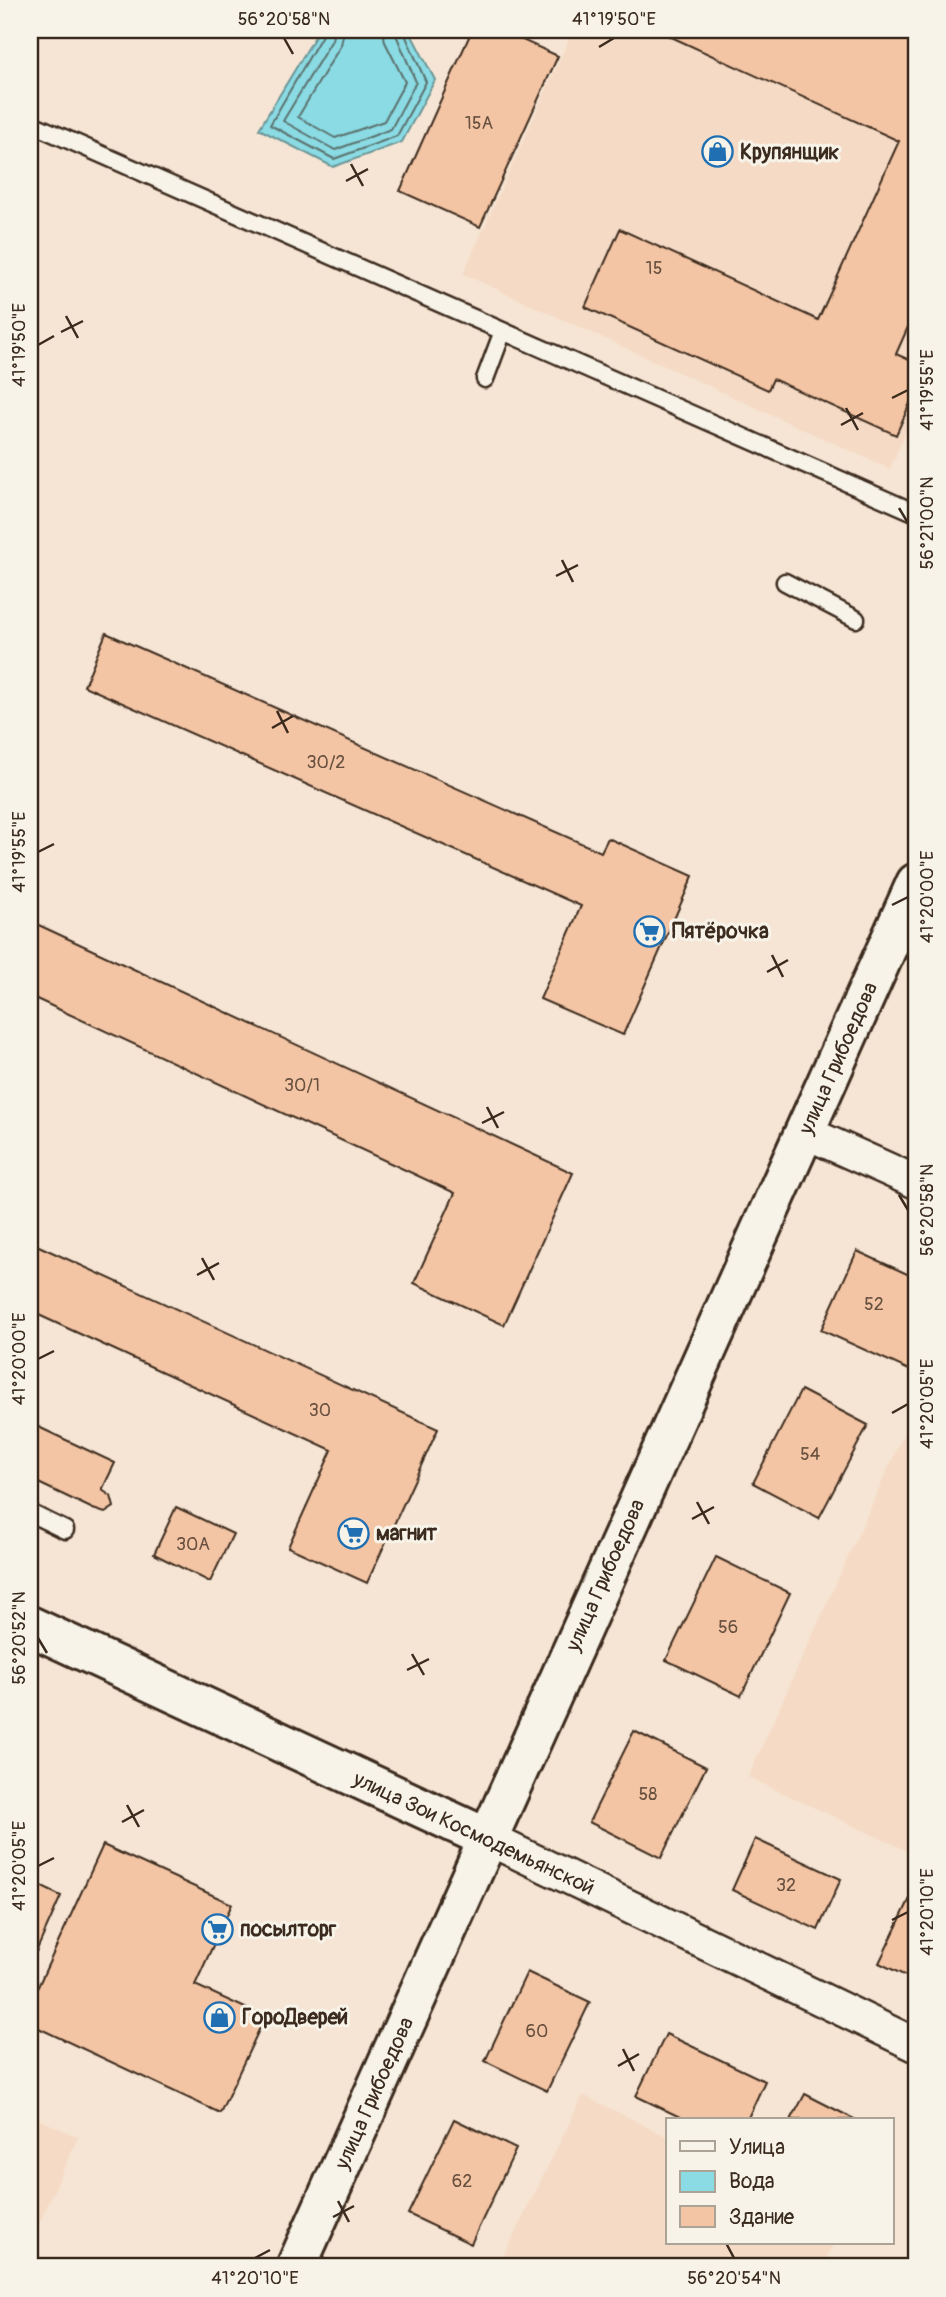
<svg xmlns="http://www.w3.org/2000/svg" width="946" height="2297" viewBox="0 0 946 2297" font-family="Pangolin,sans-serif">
  <rect width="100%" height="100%" fill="#f6e5d4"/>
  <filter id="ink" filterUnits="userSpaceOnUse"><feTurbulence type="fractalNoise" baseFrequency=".0143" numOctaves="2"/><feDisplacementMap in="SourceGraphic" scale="14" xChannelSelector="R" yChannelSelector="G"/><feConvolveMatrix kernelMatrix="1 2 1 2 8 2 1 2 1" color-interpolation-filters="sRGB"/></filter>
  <g filter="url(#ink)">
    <!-- built -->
    <path fill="#f5dbc6" d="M573 30H916V410L890 469 463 274Z
      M916 1407V1855L748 1777Z
      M583 2095 668 2137V2243H834L822 2267H498Z
      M30 2115 78 2137 30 2244Z"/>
    <!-- water -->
    <path fill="#8adbe4" stroke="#6a9495" stroke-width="2" d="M319 30 410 32 435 80 402 142 333 167 259 129Z"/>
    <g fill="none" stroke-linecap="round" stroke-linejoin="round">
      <!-- shore -->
      <path stroke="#5b716d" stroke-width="2" d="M325 30 270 125 334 159 397 136 426 82 403 30
        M334 30 332 40 283 121 335 150 391 129 416 82 394 30
        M344 30 341 45 298 117 335 138 384 121 405 82 385 42 383 30"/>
    </g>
    <!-- building -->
    <path fill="#f4c5a4" stroke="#3b2a1e" stroke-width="2" d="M472 30H500L558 56 480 227 400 191Z
      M656 30H916V309L896 354 916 363V390L896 435 773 379 768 390 585 307 620 229 818 320 899 141Z
      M106 633 601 852 608 838 693 876 623 1035 540 999 581 906 84 686Z
      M30 921 573 1173 504 1325 414 1283 455 1193 30 996Z
      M30 1242 438 1429 367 1583 288 1547 332 1450 30 1311Z
      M857 1251 916 1278V1360L911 1371 821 1330Z
      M801 1390 868 1425 819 1518 753 1483Z
      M30 1423 115 1463 102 1490 111 1496 114 1507 105 1513 93 1509 30 1479Z
      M176 1507 233 1534 210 1582 154 1554Z
      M716 1557 790 1593 741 1696 666 1660Z
      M634 1731 706 1767 661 1858 589 1822Z
      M755 1839 841 1879 818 1930 732 1890Z
      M103 1845 232 1904 195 1985 265 2017 220 2113 30 2024V2004Z
      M30 1881 61 1896 36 1952 30 1949Z
      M916 1886V1981L879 1963Z
      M527 1972 590 2002 547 2091 485 2061Z
      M666 2034 765 2081 747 2120H686L636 2096Z
      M805 2094 856 2120H791Z
      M454 2119 516 2149 471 2244 408 2214Z"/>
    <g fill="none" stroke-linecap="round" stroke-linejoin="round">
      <defs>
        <path id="lane" d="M30 123 916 513
          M485 379 503 331
          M785 582 856 619
          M30 1513 65 1530"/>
        <path id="street" d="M805 1132 916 1182
          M487 1838 916 2045"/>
        <path id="secondary" d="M30 1626 487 1838
          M296 2267 916 883"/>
      </defs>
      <!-- lane casing -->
      <use href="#lane" stroke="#3b2a1e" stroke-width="21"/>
      <!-- street casing -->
      <use href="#street" stroke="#3b2a1e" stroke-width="37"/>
      <!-- secondary casing -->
      <use href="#secondary" stroke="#3b2a1e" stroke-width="44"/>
      <!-- lane -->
      <use href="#lane" stroke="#f7f3e8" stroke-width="16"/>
      <!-- street -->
      <use href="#street" stroke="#f7f3e8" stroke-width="32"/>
      <!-- secondary -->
      <use href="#secondary" stroke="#f7f3e8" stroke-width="38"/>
    </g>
  </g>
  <!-- ticks -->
  <path fill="none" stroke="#3b2a1e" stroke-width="2.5" d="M284 38 293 54M599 47 614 38M351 164 363 186M346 181 368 169M66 316 78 338M61 332 83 321M38 345 54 336M892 398 908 390M846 408 858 430M841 425 863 413M899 508 908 523M562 560 573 582M556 576 578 565M277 711 288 733M272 728 293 716M38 852 54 844M892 905 908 897M772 955 783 977M767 972 788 960M487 1107 498 1128M482 1123 504 1112M899 1195 908 1210M202 1258 214 1280M197 1275 219 1263M38 1359 54 1351M892 1413 908 1404M697 1502 709 1524M692 1519 714 1507M38 1638 47 1653M412 1654 424 1675M407 1670 429 1659M127 1805 139 1827M122 1822 144 1810M38 1866 54 1858M892 1920 908 1912M623 2049 634 2071M618 2066 639 2054M338 2201 349 2222M333 2217 354 2206M726 2243 734 2258M255 2258 270 2250"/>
  <!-- icons -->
  <defs>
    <symbol id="shop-ring" viewBox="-11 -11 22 22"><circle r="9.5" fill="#f7f3e8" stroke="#1f6fb2" stroke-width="1.5"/><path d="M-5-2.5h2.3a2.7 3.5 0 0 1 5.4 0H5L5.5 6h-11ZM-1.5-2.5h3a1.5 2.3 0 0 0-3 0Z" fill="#1f6fb2"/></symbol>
    <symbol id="supermarket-ring" viewBox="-11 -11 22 22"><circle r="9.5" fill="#f7f3e8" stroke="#1f6fb2" stroke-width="1.5"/><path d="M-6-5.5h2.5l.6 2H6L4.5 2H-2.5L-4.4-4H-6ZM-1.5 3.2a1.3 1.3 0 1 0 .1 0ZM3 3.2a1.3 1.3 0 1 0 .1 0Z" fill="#1f6fb2"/></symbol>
  </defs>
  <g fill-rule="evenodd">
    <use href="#shop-ring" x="700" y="134" width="35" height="35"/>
    <use href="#supermarket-ring" x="632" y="914" width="35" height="35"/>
    <use href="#supermarket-ring" x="336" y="1516" width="35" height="35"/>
    <use href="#supermarket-ring" x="200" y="1912" width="35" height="35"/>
    <use href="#shop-ring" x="202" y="2000" width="35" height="35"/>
  </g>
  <g text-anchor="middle" stroke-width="6" stroke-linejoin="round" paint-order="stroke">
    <!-- number labels -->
    <g font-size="18" fill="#695140">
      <text x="479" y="129">15А</text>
      <text x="654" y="274">15</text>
      <text x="326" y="768">30/2</text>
      <text x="302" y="1091">30/1</text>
      <text x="874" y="1310">52</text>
      <text x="320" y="1416">30</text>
      <text x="810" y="1460">54</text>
      <text x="193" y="1550">30А</text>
      <text x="728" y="1633">56</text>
      <text x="648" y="1800">58</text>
      <text x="786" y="1891">32</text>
      <text x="537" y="2037">60</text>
      <text x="462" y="2187">62</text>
    </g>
    <!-- poi labels -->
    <g font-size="21" font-weight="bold" fill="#3b2a1e" stroke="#f7f3e8" text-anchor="start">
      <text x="740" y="159">Крупянщик</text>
      <text x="672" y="938">Пятёрочка</text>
      <text x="376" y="1540">магнит</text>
      <text x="240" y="1936">посылторг</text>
      <text x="242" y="2024">ГороДверей</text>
    </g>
    <!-- street labels -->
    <g font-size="21" fill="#3b2a1e" stroke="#f7f3e8">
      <text transform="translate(838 1058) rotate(-66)" y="7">улица Грибоедова</text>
      <text transform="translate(605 1575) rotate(-66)" y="7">улица Грибоедова</text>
      <text transform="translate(474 1833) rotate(25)" y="7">улица Зои Космодемьянской</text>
      <text transform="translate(374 2093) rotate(-66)" y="7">улица Грибоедова</text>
    </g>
  </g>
  <!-- margin -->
  <rect width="946" height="2297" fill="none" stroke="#f7f3e8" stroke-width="77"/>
  <!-- legend -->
  <rect x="666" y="2118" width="228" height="126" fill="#f7f3e8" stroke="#aca397" stroke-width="2"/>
  <rect x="680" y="2141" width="35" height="10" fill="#f7f3e8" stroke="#aca397" stroke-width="2"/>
  <text x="729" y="2154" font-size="21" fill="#3b2a1e">Улица</text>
  <rect x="680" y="2171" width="35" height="21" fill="#8adbe4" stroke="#aca397" stroke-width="2"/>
  <text x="729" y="2188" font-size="21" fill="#3b2a1e">Вода</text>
  <rect x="680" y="2206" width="35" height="21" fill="#f4c5a4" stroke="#aca397" stroke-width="2"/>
  <text x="729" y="2224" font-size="21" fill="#3b2a1e">Здание</text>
  <rect x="38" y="38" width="870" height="2220" fill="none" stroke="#3b2a1e" stroke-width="2.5"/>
  <g font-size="18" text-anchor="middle" fill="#3b2a1e">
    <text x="284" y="25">56°20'58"N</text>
    <text x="614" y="25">41°19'50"E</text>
    <text transform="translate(19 345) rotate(-90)" y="6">41°19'50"E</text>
    <text transform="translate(927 390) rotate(-90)" y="6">41°19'55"E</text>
    <text transform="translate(927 523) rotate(-90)" y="6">56°21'00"N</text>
    <text transform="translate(19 852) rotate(-90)" y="6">41°19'55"E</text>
    <text transform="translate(927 897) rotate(-90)" y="6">41°20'00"E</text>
    <text transform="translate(927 1210) rotate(-90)" y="6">56°20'58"N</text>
    <text transform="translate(19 1359) rotate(-90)" y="6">41°20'00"E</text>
    <text transform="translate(927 1404) rotate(-90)" y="6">41°20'05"E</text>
    <text transform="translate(19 1638) rotate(-90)" y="6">56°20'52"N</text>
    <text transform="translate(19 1866) rotate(-90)" y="6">41°20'05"E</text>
    <text transform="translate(927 1912) rotate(-90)" y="6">41°20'10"E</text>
    <text x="255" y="2284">41°20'10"E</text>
    <text x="734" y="2284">56°20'54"N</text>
  </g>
</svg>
